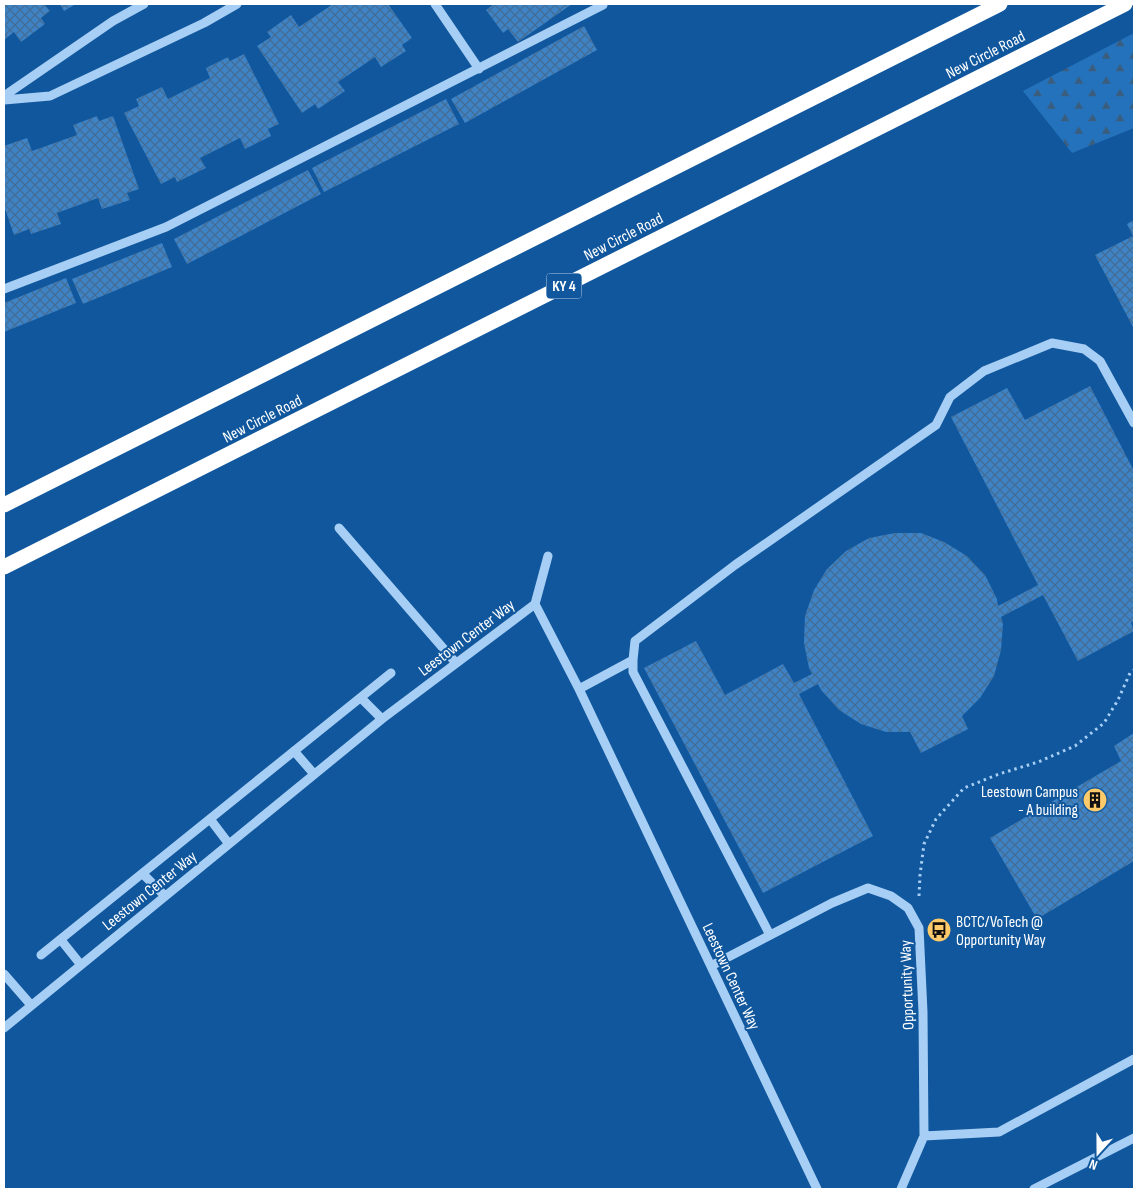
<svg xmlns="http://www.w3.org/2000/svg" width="1138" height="1193" viewBox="0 0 1138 1193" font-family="'Sofia Sans Condensed',sans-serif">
  <defs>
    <pattern id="forest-firs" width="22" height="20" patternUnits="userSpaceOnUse" patternTransform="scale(1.25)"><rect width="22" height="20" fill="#2472bb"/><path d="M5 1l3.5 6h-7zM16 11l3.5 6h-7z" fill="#3a5d7e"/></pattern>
    <pattern id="building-cross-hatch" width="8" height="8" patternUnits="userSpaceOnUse" patternTransform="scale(1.25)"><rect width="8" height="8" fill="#3e83c5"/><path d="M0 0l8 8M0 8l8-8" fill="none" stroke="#446d95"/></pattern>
  </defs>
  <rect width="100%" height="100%" fill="#11579d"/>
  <!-- forest -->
  <path fill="url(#forest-firs)" d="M1134 33V128L1072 153 1023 91Z"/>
  <!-- building -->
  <path fill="url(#building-cross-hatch)" d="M4 4H44L50 11 41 18 45 24 21 42 14 32 4 40Z
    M60 4H76L64 11Z
    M333 4H388L412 38 402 45 406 51 381 67 375 57 338 82 345 91 318 109 315 104 302 113 257 46 271 37 267 32 291 15 299 27Z
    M494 4H572L518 42 508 29 503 33 486 10Z
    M584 26 597 50 465 123 451 99Z
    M244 54 279 124 268 129 271 136 245 149 240 138 200 158 206 168 177 182 175 177 161 184 124 113 139 106 136 99 162 87 168 99 210 78 206 68 228 57 230 61Z
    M446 99 459 124 324 192 312 168Z
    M97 116 99 121 113 116 139 189 127 193 130 200 102 209 98 198 57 213 61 224 31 234 29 229 14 235 4 206V146L27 138 32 151 77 135 73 125Z
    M308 170 321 194 187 264 174 239Z
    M1134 220V329L1095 255 1133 236 1127 224Z
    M162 243 172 267 83 304 72 279Z
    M66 278 76 303 4 332V303Z
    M1090 386 1134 471V621L1131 623 1134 631 1078 661 1043 595 1001 617 1003 624 1001 650 994 676 980 698 962 716 968 729 921 753 910 732H886L861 724 839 710 821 690 818 684 799 694 873 836 763 893 644 668 696 641 725 695 783 664 794 683 812 674 809 668 804 643 805 616 814 590 827 569 846 551 869 538 895 533H921L944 542 967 556 985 575 997 599 998 606 1038 585 951 417 1007 388 1025 420Z
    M1134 733V861L1037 919 990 838 1121 761 1114 746Z"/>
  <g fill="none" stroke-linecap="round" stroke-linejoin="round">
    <!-- path -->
    <path stroke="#a7cff5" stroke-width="3" stroke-dasharray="2.5 4" stroke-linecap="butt" d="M919 896 920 875 924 844 936 819 964 788 999 774 1038 762 1075 746 1104 723 1118 700 1130 673 1134 670"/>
    <!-- minor -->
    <path stroke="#a7cff5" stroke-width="9" d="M435 4 479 69
      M4 96 113 21 144 4
      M4 100 50 96 204 23 237 4
      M4 289 166 227 603 5
      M339 528 456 663
      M535 604 548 556
      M579 689 633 660
      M361 698 382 719
      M294 751 314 774
      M210 819 229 844
      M143 874 165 896
      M770 935 633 672V660L635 641 735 565 936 425 950 397 984 371 1052 343 1084 349 1100 361 1134 423
      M61 940 81 965
      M41 955 391 673
      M711 966 832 903 868 888 891 896 908 908 919 928 923 1012 924 1136 901 1189
      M4 974 31 1005
      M4 1028 382 719 535 604 579 689 817 1189
      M924 1136 999 1132 1134 1059
      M1034 1189 1134 1138"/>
    <!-- highway -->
    <path stroke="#fff" stroke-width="15" d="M4 505 1000 4
      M4 567 1125 4"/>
  </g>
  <!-- icons -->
  <defs>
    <symbol id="building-disc" viewBox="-11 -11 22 22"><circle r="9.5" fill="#ffca6a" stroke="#11579d"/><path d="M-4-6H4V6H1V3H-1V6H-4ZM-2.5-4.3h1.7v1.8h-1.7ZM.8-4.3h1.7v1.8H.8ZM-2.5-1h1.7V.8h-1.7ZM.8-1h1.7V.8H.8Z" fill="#111"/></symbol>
    <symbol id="bus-disc" viewBox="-11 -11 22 22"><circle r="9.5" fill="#ffca6a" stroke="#11579d"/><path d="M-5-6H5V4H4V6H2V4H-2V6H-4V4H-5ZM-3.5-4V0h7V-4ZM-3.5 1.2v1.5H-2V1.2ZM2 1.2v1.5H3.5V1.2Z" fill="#111"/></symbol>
  </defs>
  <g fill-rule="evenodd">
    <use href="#building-disc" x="1081" y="786" width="28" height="28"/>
    <use href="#bus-disc" x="925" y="916" width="28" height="28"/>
  </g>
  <g text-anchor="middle" stroke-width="4" stroke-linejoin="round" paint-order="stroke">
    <!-- shield labels -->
    <rect fill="#11579d" stroke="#b8cde2" stroke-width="1" x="546.5" y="273.5" width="35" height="25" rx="4"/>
    <g font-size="15" font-weight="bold" fill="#fff">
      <text x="564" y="291">KY 4</text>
    </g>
    <!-- street labels -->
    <g font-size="16" fill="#fff" stroke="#11579d">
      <text transform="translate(985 54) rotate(-27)" y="6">New Circle Road</text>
      <text transform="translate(623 236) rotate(-27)" y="6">New Circle Road</text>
      <text transform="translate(262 418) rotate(-27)" y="6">New Circle Road</text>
      <text transform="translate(466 637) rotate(-37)" y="6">Leestown Center Way</text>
      <text transform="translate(149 890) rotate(-39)" y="6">Leestown Center Way</text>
      <text transform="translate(732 976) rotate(65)" y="6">Leestown Center Way</text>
      <text transform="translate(906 985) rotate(-92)" y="6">Opportunity Way</text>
    </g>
    <!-- poi labels -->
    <g font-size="16" fill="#fff" stroke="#11579d" text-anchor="end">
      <text x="1078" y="797">Leestown Campus<tspan x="1078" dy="18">- A building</tspan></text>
      <text x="956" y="927" text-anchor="start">BCTC/VoTech @<tspan x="956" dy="18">Opportunity Way</tspan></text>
    </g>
  </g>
  <!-- border -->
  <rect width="1138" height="1193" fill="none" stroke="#ffffff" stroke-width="10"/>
  <!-- north arrow -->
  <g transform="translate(1098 1153) rotate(201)" stroke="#11579d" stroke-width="4" paint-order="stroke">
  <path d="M0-4L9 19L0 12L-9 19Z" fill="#ffffff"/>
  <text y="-8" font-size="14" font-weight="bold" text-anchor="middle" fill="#ffffff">N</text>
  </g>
</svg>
